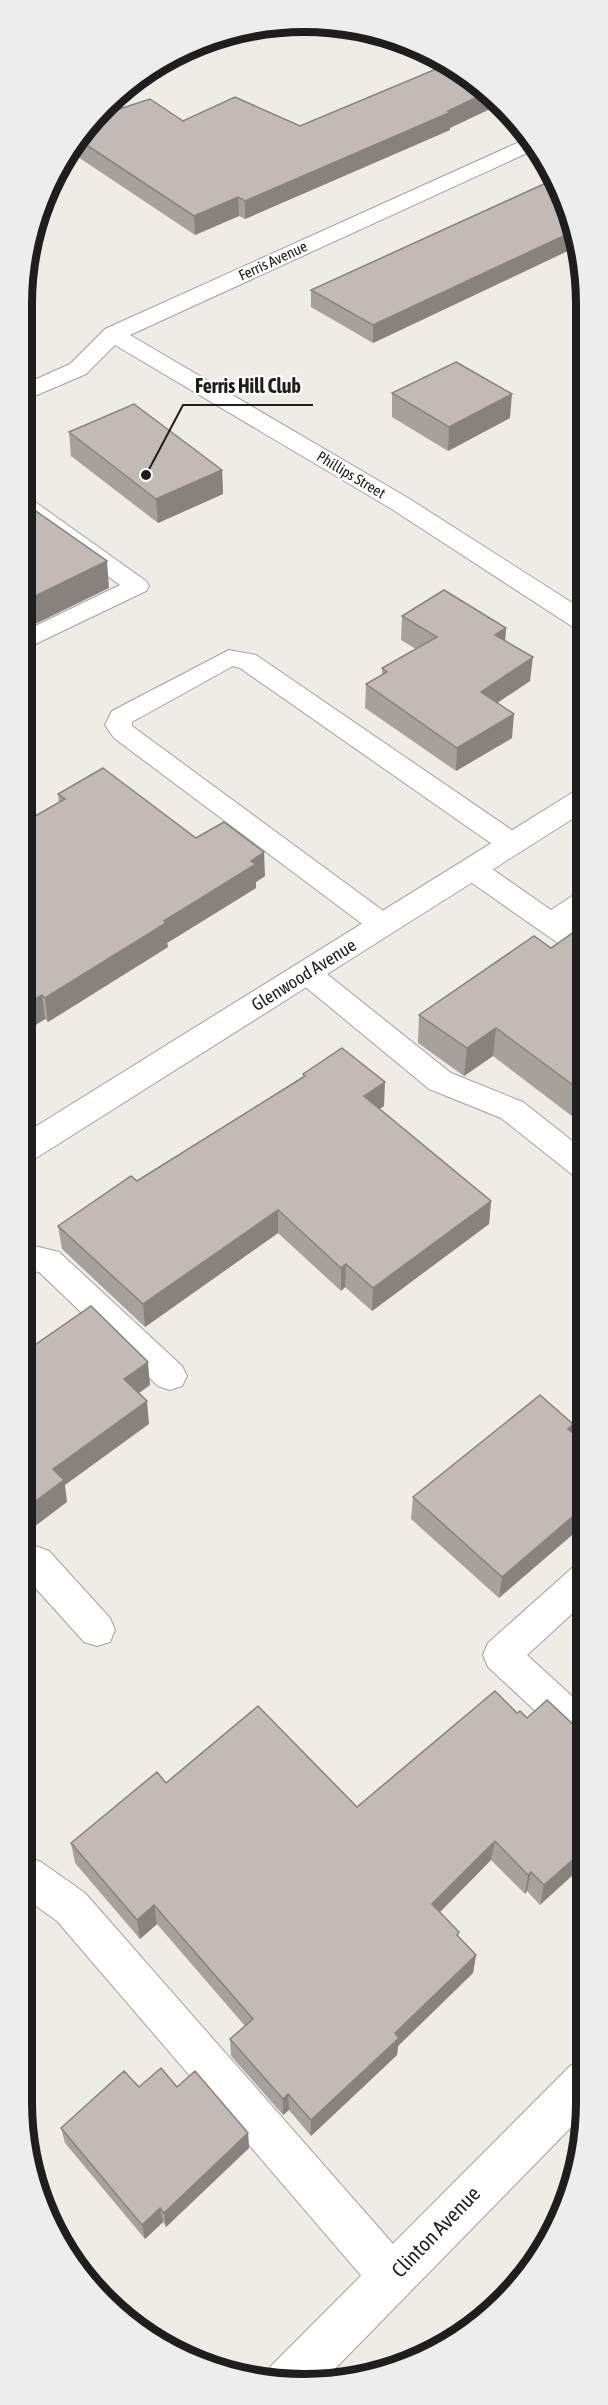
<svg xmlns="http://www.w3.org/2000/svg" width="608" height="2405" viewBox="0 0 608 2405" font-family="'Asap Condensed',sans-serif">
  <rect width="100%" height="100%" fill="#efebe5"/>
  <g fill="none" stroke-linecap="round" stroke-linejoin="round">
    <defs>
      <path id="lane" d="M23 497 31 499 146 581 149 586 146 591 23 650V632L120 585 23 515Z
        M229 650 256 655 522 837 526 844 522 851 512 853 502 851 240 668 233 666 132 722V726L393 918 397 925 393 932 383 935 373 932 114 738 105 725 112 711Z
        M472 860 482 862 551 910 575 894 585 891V915L571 924 585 934V958L575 955 462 876 458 869 462 862Z
        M307 963 317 966 451 1073 523 1102 585 1151V1180L574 1176 501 1118 429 1089 297 980 293 973 297 966Z
        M22 1243 59 1252 182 1366 187 1376 182 1386 170 1390 158 1386 39 1272 22 1269Z
        M22 1541 49 1551 110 1618 115 1630 110 1642 97 1646 84 1642 22 1573Z
        M585 1563V1602L527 1655 585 1708V1750L572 1745 488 1667 483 1655 488 1643 572 1568Z
        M27 1857 41 1862 85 1893 408 2261 414 2277 408 2293 392 2299 376 2293 57 1921 25 1898 21 1900V1859Z"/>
      <path id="street" d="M528 138 536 149 130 335 408 498 585 611V631L576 629 390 508 115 345 86 374 23 401V385L70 364 105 329Z
        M585 789V811L33 1160 22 1163V1135L575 791Z
        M585 2059V2113L325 2379 285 2383 266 2378 271 2366 570 2066Z"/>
    </defs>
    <!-- lane casing -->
    <use href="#lane" stroke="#a2a2a2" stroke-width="2"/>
    <!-- street casing -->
    <use href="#street" stroke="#a2a2a2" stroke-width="2"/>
    <!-- lane -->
    <use href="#lane" fill="#fff" fill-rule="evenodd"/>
    <!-- street -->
    <use href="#street" fill="#fff" fill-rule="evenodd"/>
  </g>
  <!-- wall -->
  <path fill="#a8a09c" d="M101 115 183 121 300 126 450 128V130L245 219 239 216 195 235 69 151Z
    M555 175 558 179 579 250 574 248 373 343 311 307V290L554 179Z
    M392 393 510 418 448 451 392 417Z
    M69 432 222 470 223 494 158 523 71 456Z
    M402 616 506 628 505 641 530 681 497 703 512 738 456 771 365 708 366 684 382 675V668L416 649 401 640Z
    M58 794 196 838 265 876 256 882V888L167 943 168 947 48 1022 45 1019 34 1026 22 1016 23 823 59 803Z
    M585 930V1126L493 1056 464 1076 418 1043 419 1015Z
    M303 1074 384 1106 379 1109 491 1201 489 1224 372 1311 345 1287 341 1291 278 1233 145 1327 62 1249 58 1226 137 1181 303 1077Z
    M573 1424 572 1432 499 1598 411 1519 413 1497Z
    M585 1665V1705L572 1693 577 1672Z
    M517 1713 527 1718 575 1726 585 1729 540 1905 527 1891 525 1894 491 1860 440 1912 459 1937 476 1955 473 1973 398 2046 397 2055 311 2136 289 2110 283 2115 231 2056 230 2039 245 2026 157 1924 140 1939 75 1863 71 1843 166 1783 357 1807Z
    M139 2087H177L248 2133 249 2148 166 2227 163 2222 145 2239 65 2143 61 2128Z"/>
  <!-- shaded-wall -->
  <path fill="#88827f" d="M488 92 503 103 450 128V130L245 219V201Z
    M238 197 239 216 195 235 194 216Z
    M574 231 575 236 574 248 373 343V325Z
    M512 394 510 418 448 451 449 427Z
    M222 470 223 494 158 523 156 499Z
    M107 561 109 588 23 630V602Z
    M506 628 504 652 495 635Z
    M533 657 530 681 479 715 481 692Z
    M514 714 512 738 456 771 457 748Z
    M264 852 265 876 256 882V888L167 943 168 947 48 1022 45 998 164 921Z
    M42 995 45 1019 34 1026 30 1002Z
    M496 1028 493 1056 464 1076 467 1048Z
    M385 1082 384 1106 363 1120 364 1096Z
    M491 1201 489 1224 372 1311 373 1288Z
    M278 1210V1233L145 1327 143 1304Z
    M346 1264 345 1287 341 1291V1268Z
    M148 1362 150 1385 127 1402 124 1379Z
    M147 1401 149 1424 65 1485 67 1502 22 1536V1511L53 1469Z
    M573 1424 570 1447 568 1429Z
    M585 1506V1524L499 1598 502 1577Z
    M495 1841 491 1860 430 1922 432 1904Z
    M585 1849V1864L540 1905 544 1885Z
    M531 1872 527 1891 525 1894 528 1875Z
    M154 1905 157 1924 140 1939 137 1920Z
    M476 1955 473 1973 398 2046 397 2055 311 2136V2120L395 2033Z
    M288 2094 289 2110 283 2115V2099Z
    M248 2133 249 2148 166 2227 164 2213Z
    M160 2208 163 2222 145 2239 142 2225Z"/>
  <!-- building -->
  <path fill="#c3bab5" stroke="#88827f" stroke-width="1.5" d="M448 64 488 92 448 111 451 112 245 201 238 197 194 216 79 140 101 115 150 99 183 121 235 97 300 126Z
    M557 178 574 231 373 325 311 290Z
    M456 362 512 394 449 427 392 393Z
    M134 404 222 470 156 499 69 432Z
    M23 502 107 561 23 602Z
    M444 590 506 628 495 635 533 657 481 692 514 714 457 748 366 684 387 672 382 668 437 637 402 616Z
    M103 768 196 838 224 822 264 852 251 861 256 864 164 921 166 923 45 998 42 995 30 1002 22 995 23 823 65 799 58 794Z
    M578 929 585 930V1094L496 1028 467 1048 419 1015 534 936 551 948Z
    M342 1048 385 1082 364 1096 491 1201 373 1288 346 1264 341 1268 278 1210 143 1304 58 1226 131 1176 137 1181 305 1076 303 1074Z
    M91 1306 148 1362 124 1379 147 1401 53 1469 64 1480 22 1511V1354Z
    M540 1395 573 1424 568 1429 585 1443V1506L502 1577 413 1497Z
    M585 1665V1679L577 1672Z
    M495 1691 517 1713 520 1711 527 1718 547 1700 575 1726 585 1729V1849L544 1885 531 1872 528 1875 495 1841 432 1904 459 1932 457 1935 476 1955 395 2033 399 2038 311 2120 288 2094 283 2099 230 2039 253 2019 154 1905 137 1920 71 1843 157 1772 166 1783 258 1706 357 1807Z
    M161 2068 177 2087 195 2071 248 2133 164 2213 160 2208 142 2225 61 2128 124 2071 139 2087Z"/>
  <g text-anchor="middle" stroke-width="4.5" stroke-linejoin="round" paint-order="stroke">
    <!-- far-street labels -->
    <g font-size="15" fill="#1e1e1e" stroke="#fff">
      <text transform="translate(273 261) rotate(-25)" y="5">Ferris Avenue</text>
      <text transform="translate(351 475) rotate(31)" y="5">Phillips Street</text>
    </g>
    <!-- street labels -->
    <g font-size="18" fill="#1e1e1e" stroke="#fff">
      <text transform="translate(304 975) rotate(-32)" y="6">Glenwood Avenue</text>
    </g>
    <!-- near-street labels -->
    <g font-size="21" fill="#1e1e1e" stroke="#fff">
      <text transform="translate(436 2232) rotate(-46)" y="7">Clinton Avenue</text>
    </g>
  </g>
  <!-- crop -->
  <path d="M0 0H608V2405H0ZM304 32H304A272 272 0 0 1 576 304V2102A272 272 0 0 1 304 2374H304A272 272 0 0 1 32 2102V304A272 272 0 0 1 304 32Z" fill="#ededed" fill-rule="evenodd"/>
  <path fill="none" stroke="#1e1e1e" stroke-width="8" d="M304 32H304A272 272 0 0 1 576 304V2102A272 272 0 0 1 304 2374H304A272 272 0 0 1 32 2102V304A272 272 0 0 1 304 32Z"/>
  <!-- callouts -->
  <path fill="none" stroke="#1e1e1e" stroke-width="2" d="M146 475L183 405H313"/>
  <circle fill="#1e1e1e" stroke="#fff" stroke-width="2" cx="146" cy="475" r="6"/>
  <g font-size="20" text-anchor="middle" font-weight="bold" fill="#1e1e1e" stroke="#fff" stroke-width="4.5" stroke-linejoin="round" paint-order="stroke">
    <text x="248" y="393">Ferris Hill Club</text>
  </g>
</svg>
